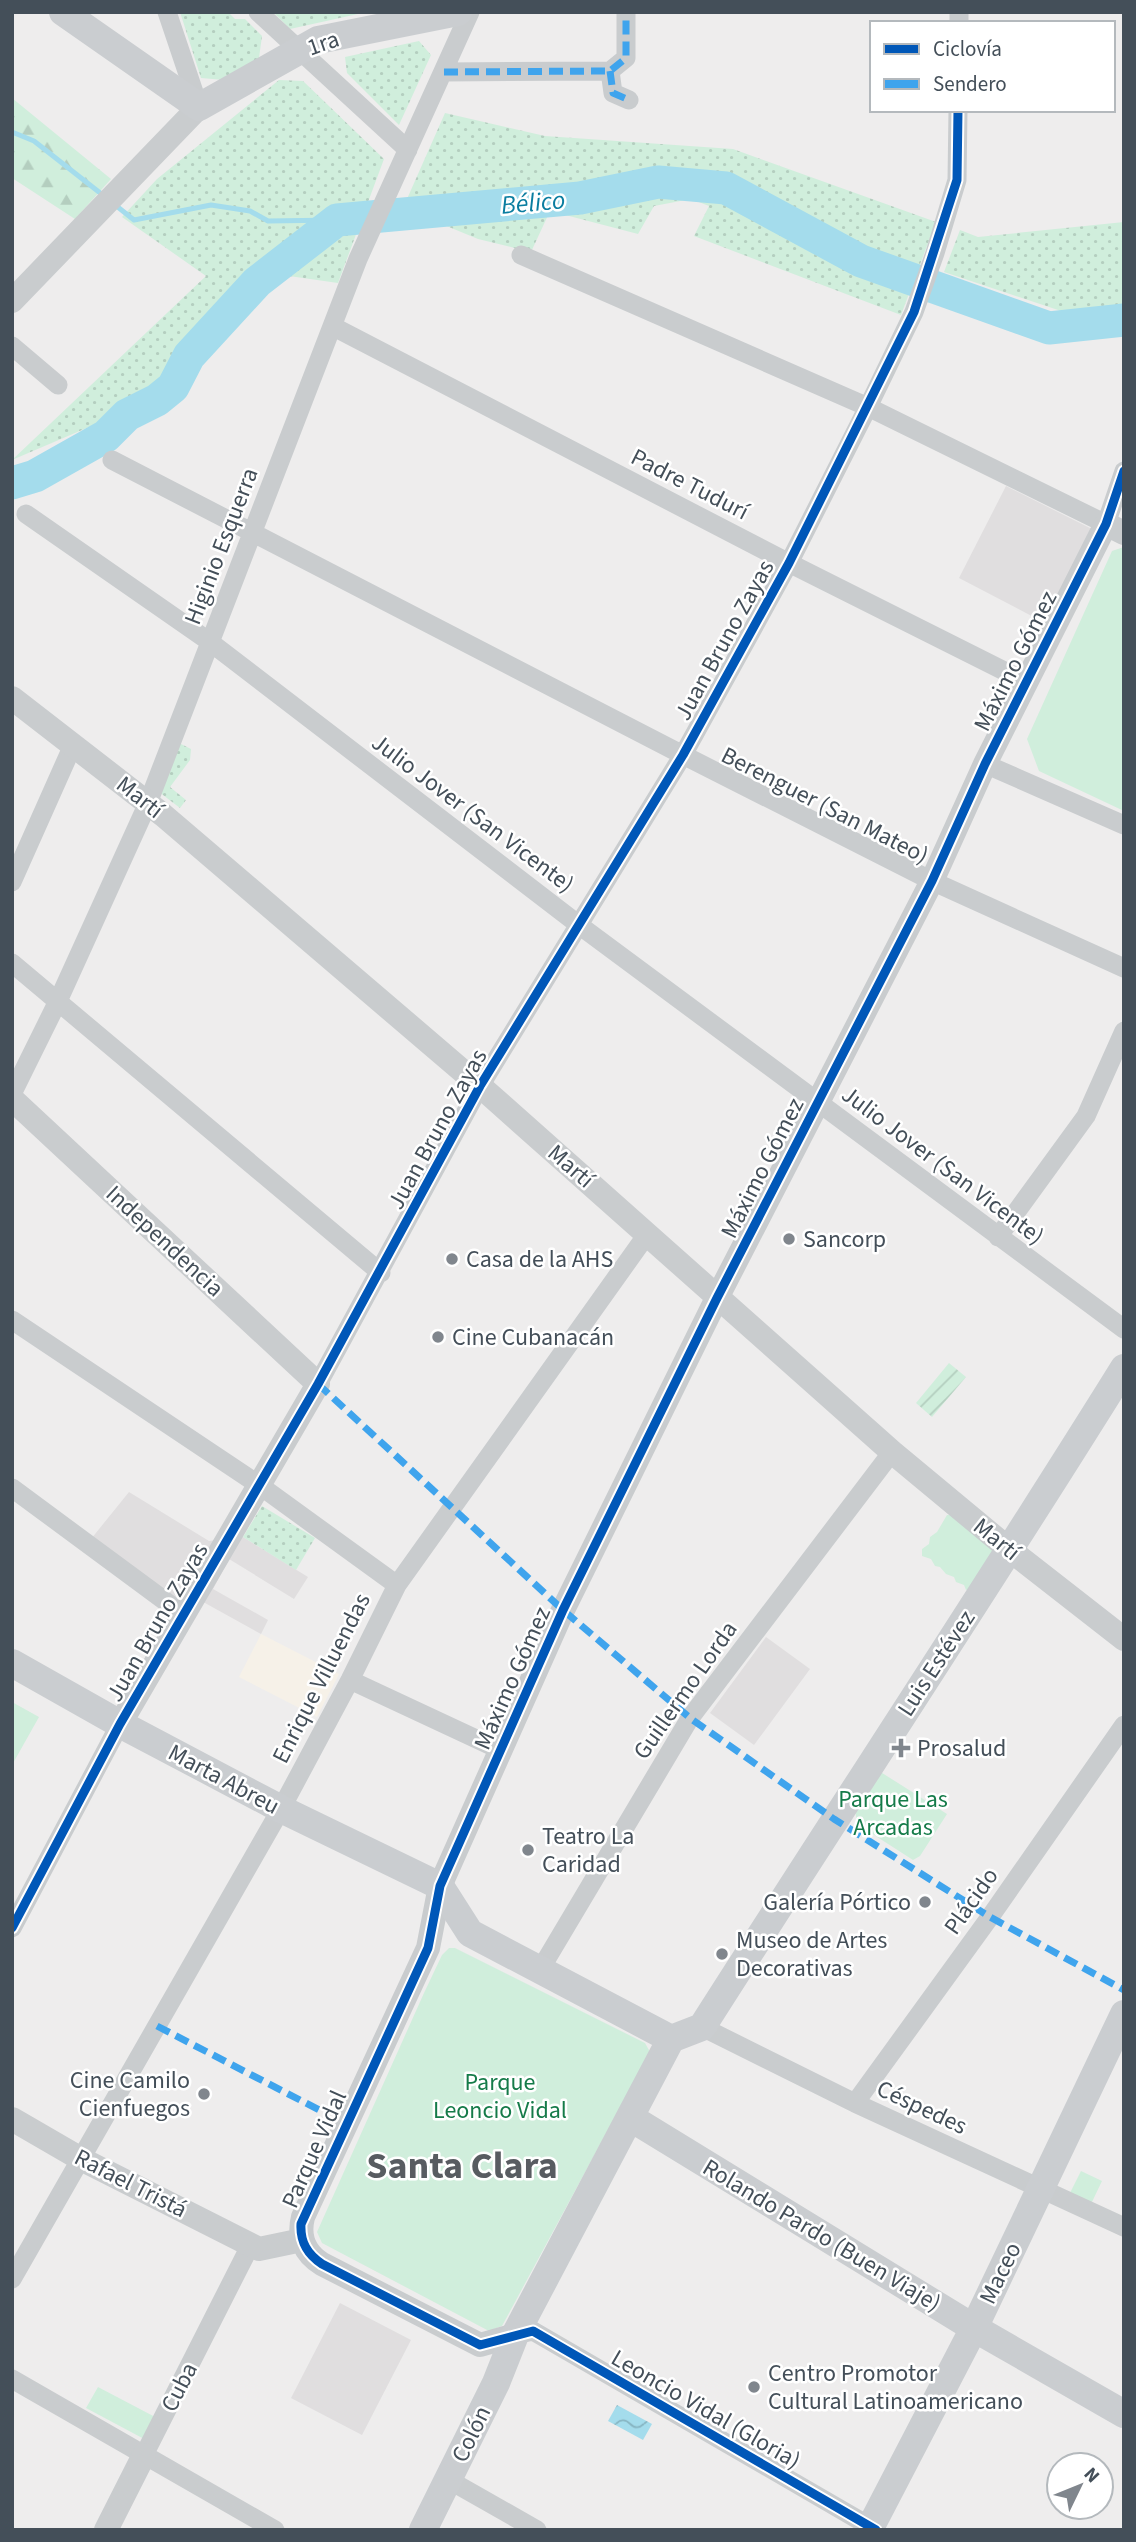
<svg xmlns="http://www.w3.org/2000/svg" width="1136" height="2542" viewBox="0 0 1136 2542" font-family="'Source Sans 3',sans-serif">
  <defs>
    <pattern id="grass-dots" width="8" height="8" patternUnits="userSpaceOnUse" patternTransform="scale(1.75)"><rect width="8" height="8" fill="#d0eedc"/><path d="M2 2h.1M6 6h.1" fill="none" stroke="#b4cebf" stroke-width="1.8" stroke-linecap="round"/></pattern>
    <pattern id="forest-firs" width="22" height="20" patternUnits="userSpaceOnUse" patternTransform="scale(1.75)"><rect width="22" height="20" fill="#d0eedc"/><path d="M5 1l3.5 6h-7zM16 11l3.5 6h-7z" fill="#b4cebf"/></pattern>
    <pattern id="garden-furrows" width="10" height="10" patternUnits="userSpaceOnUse" patternTransform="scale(1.75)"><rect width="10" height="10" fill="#d0eedc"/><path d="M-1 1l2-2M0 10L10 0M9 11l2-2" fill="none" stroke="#b4cebf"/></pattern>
    <pattern id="water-waves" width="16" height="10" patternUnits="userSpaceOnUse" patternTransform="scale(1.75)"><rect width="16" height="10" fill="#a4dcec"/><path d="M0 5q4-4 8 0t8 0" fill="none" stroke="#87b5c2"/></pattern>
  </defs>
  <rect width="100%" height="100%" fill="#eeeded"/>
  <!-- commercial -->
  <path fill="#f6f1e8" d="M261 1634 339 1674 317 1717 239 1677Z"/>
  <!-- education -->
  <path fill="#e0dedf" d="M1006 486 1092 529 1045 623 959 578Z
    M129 1492 209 1541 243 1537 308 1577 294 1599 229 1559 213 1589 268 1620 261 1634 205 1603 175 1602 91 1539Z
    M766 1637 810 1669 754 1745 710 1713Z
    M340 2303 411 2340 362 2435 291 2398Z"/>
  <!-- grass -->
  <path fill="url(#grass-dots)" d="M180 12H228L235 19H245L262 36 259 58 224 80 201 78Z
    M273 12H367L290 29Z
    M419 41 431 55 399 125 347 73 345 57Z
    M279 80 303 81 384 159 338 283 282 275 239 293 184 353 176 370 146 398 127 401 103 421 12 460 206 276 122 217 157 179Z
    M445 113 545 136 733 149 936 222 901 315 694 236 709 206 691 199 654 206 638 234 550 211 531 252 478 239 403 208Z
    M1124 222V332L944 272 960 230 978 237Z
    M179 743 191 749 190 760 170 787 186 800 180 808 159 792Z
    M262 1506 315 1538 296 1570 243 1537Z"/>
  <!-- forest -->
  <path fill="url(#forest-firs)" d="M12 98 111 179 75 219 12 178Z"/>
  <!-- park -->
  <path fill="#d0eedc" d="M1124 547V811L1039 771 1027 739 1112 551Z
    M947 1515H951L1002 1552 980 1586 966 1590 964 1585 956 1582 954 1577 946 1574 940 1567 935 1566 931 1559 922 1556V1549L929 1544 930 1537 937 1532Z
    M12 1702 39 1717 12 1765Z
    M879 1771 947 1814 920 1856 913 1860 857 1824 855 1808Z
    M449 1948H455L645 2043 650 2052 502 2326 489 2331 322 2243 317 2232 424 1993 442 1955Z
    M1081 2171 1102 2181 1091 2204 1070 2193Z
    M98 2387 157 2418 146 2440 86 2408Z"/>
  <!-- garden -->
  <path fill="url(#garden-furrows)" d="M949 1363 966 1377 932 1417 916 1403Z"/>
  <!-- water -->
  <path fill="url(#water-waves)" d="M617 2405 652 2424 643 2440 608 2421Z"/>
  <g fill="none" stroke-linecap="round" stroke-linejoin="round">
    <!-- stream -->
    <path stroke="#a4dcec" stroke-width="5" d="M12 132 34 141 104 196
      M114 204 134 220 211 205 250 211 268 221 337 220"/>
    <!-- river -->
    <path stroke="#a4dcec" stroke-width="33" d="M12 483 35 476 106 436 127 415 157 400 173 387 189 356 257 282 337 220 580 198 658 182 726 188 861 261 1049 328 1124 320"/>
    <!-- minor -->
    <path stroke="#c9ccce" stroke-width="19" d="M167 12 199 107
      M258 12 408 150
      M959 23V12
      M610 71 613 93 629 100
      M444 72 610 71 626 58V12
      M521 255 868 407 1106 524 1124 471
      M332 326 789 563 1026 682
      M12 346 58 385
      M112 460 683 755 932 881 1124 968
      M26 514 210 642 579 925 1124 1329
      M985 764 1124 825
      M12 882 73 745
      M12 963 381 1273
      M12 1094 58 1001 148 803 358 259 470 12
      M998 1237 1086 1116 1124 1031
      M12 1320 259 1485 397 1585
      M318 1384 480 1086 683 755 789 563 868 407 914 312 935 253 957 180 958 110
      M12 1488 184 1615
      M350 1680 500 1750
      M12 1928 120 1724
      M540 1970 690 1718 892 1452
      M702 2027 855 2103 1124 2227
      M855 2103 990 1917 1124 1725
      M12 2279 281 1809 350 1680 397 1585 648 1233
      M515 2335 533 2331 876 2530
      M12 2379 275 2530
      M144 2455 251 2244
      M449 2480 537 2530"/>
    <!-- tertiary -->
    <path stroke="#c9ccce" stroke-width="24" d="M12 301 199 107
      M12 698 163 815 480 1086 892 1452 1010 1550 1124 1639
      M12 1099 318 1384 120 1724
      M12 2119 81 2159 259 2249 302 2240
      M515 2335 480 2345 322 2264C304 2253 298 2237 303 2217L428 1948 440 1886 563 1610 717 1298 932 881 985 764 1106 524 1124 533
      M106 2530 144 2455"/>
    <!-- secondary -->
    <path stroke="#cacdd0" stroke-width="28" d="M63 12 199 107 318 40 458 12
      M12 1663 120 1724 281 1809 440 1886 470 1933 671 2039
      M671 2039 702 2027C842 1807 986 1590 1124 1368
      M631 2118 974 2328 1124 2414
      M423 2530 496 2383 515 2335 671 2039
      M869 2530 974 2328 1124 2014"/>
    <!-- quiet -->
    <path stroke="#3fa4ed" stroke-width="7" stroke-dasharray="14 7" stroke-linecap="butt" d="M610 71 613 93 629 100
      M444 72 610 71 626 58V12
      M318 1384 563 1610 690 1718 834 1819 990 1917 1124 1990
      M157 2026 327 2114"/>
    <defs>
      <path id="cycleway" d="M12 1928 120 1724 318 1384 480 1086 683 755 789 563 914 312 957 180 958 110
        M876 2530 533 2331 480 2345 322 2264C307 2254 300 2242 301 2224L428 1948 440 1886 563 1610 717 1298 932 881 985 764 1106 524 1124 471"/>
    </defs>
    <!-- cycleway casing -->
    <use href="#cycleway" stroke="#fff" stroke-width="13"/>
    <!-- cycleway -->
    <use href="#cycleway" stroke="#0057b8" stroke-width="9"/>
  </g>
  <!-- markers -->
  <g fill="#80868d" stroke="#fff" stroke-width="2.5">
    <circle cx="789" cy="1239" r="7"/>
    <circle cx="452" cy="1259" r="7"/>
    <circle cx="438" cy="1337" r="7"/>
    <path d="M897.5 1737.5h7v7h7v7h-7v7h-7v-7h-7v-7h7z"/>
    <circle cx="528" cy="1850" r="7"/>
    <circle cx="925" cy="1902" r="7"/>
    <circle cx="722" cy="1954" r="7"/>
    <circle cx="204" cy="2094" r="7"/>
    <circle cx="754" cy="2387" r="7"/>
  </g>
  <g text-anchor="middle" stroke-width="5" stroke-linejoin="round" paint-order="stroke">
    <!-- street labels -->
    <g font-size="24" fill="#444f59" stroke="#fff">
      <text transform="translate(323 43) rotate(-19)" y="8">1ra</text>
      <text transform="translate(690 484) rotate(27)" y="8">Padre Tudurí</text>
      <text transform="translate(221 546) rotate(-69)" y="8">Higinio Esquerra</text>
      <text transform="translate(724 640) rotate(-61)" y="8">Juan Bruno Zayas</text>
      <text transform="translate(1015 661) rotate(-63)" y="8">Máximo Gómez</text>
      <text transform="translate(140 797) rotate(38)" y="8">Martí</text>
      <text transform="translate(825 805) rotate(27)" y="8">Berenguer (San Mateo)</text>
      <text transform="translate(473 813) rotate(37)" y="8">Julio Jover (San Vicente)</text>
      <text transform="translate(437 1129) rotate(-61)" y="8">Juan Bruno Zayas</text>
      <text transform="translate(943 1165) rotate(37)" y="8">Julio Jover (San Vicente)</text>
      <text transform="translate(571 1166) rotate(41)" y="8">Martí</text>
      <text transform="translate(762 1168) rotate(-63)" y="8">Máximo Gómez</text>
      <text transform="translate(165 1241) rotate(43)" y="8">Independencia</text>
      <text transform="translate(997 1539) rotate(39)" y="8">Martí</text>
      <text transform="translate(157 1622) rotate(-60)" y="8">Juan Bruno Zayas</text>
      <text transform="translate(936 1663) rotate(-57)" y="8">Luis Estévez</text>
      <text transform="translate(321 1678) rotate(-63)" y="8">Enrique Villuendas</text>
      <text transform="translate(512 1678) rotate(-66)" y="8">Máximo Gómez</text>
      <text transform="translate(685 1690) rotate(-55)" y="8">Guillermo Lorda</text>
      <text transform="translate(224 1779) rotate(28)" y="8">Marta Abreu</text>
      <text transform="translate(971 1901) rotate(-55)" y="8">Plácido</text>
      <text transform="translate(922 2107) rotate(25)" y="8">Céspedes</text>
      <text transform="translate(314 2149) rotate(-66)" y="8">Parque Vidal</text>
      <text transform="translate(131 2183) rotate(27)" y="8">Rafael Tristá</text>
      <text transform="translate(822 2235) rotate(31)" y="8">Rolando Pardo (Buen Viaje)</text>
      <text transform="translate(1000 2273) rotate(-64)" y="8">Maceo</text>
      <text transform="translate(179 2387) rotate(-63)" y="8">Cuba</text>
      <text transform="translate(706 2409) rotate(30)" y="8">Leoncio Vidal (Gloria)</text>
      <text transform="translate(471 2434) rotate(-64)" y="8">Colón</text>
    </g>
    <!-- poi labels -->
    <g font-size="24" fill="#444f59" stroke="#fff" text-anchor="start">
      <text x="803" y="1247">Sancorp</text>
      <text x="466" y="1267">Casa de la AHS</text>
      <text x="452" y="1345">Cine Cubanacán</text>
      <text x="917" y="1756">Prosalud</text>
      <text x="542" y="1844">Teatro La<tspan x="542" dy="28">Caridad</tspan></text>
      <text x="911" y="1910" text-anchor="end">Galería Pórtico</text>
      <text x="736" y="1948">Museo de Artes<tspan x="736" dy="28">Decorativas</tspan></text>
      <text x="190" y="2088" text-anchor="end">Cine Camilo<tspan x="190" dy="28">Cienfuegos</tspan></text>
      <text x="768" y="2381">Centro Promotor<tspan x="768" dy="28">Cultural Latinoamericano</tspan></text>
    </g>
    <!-- park labels -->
    <g font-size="24" fill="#157b49" stroke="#fff">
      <text x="893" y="1807">Parque Las<tspan x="893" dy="28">Arcadas</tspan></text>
      <text x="500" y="2090">Parque<tspan x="500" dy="28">Leoncio Vidal</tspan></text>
    </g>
    <!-- water labels -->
    <g font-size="26" font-style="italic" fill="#0a7da0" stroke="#fff">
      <text transform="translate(533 202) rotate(-5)" y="9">Bélico</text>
    </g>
    <!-- town labels -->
    <g font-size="38" font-weight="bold" fill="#585c61" stroke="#fff">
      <text x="462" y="2178">Santa Clara</text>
    </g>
  </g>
  <!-- border -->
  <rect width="1136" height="2542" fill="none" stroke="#444f59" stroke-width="28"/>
  <!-- legend -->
  <rect x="870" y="21" width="245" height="91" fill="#ffffff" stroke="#b4b9bd" stroke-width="2"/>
  <rect x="884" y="44" width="35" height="10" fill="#0057b8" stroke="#b4b9bd" stroke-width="2"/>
  <text x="933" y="56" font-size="21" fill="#444f59">Ciclovía</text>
  <rect x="884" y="79" width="35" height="10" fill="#3fa4ed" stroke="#b4b9bd" stroke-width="2"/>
  <text x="933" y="91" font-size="21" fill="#444f59">Sendero</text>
  <!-- north arrow -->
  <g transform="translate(1080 2486) rotate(47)"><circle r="33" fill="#ffffff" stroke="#b4b9bd" stroke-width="2"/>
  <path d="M0-5L12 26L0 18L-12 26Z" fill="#80868d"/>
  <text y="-10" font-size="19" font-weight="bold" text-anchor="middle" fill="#444f59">N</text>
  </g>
</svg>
